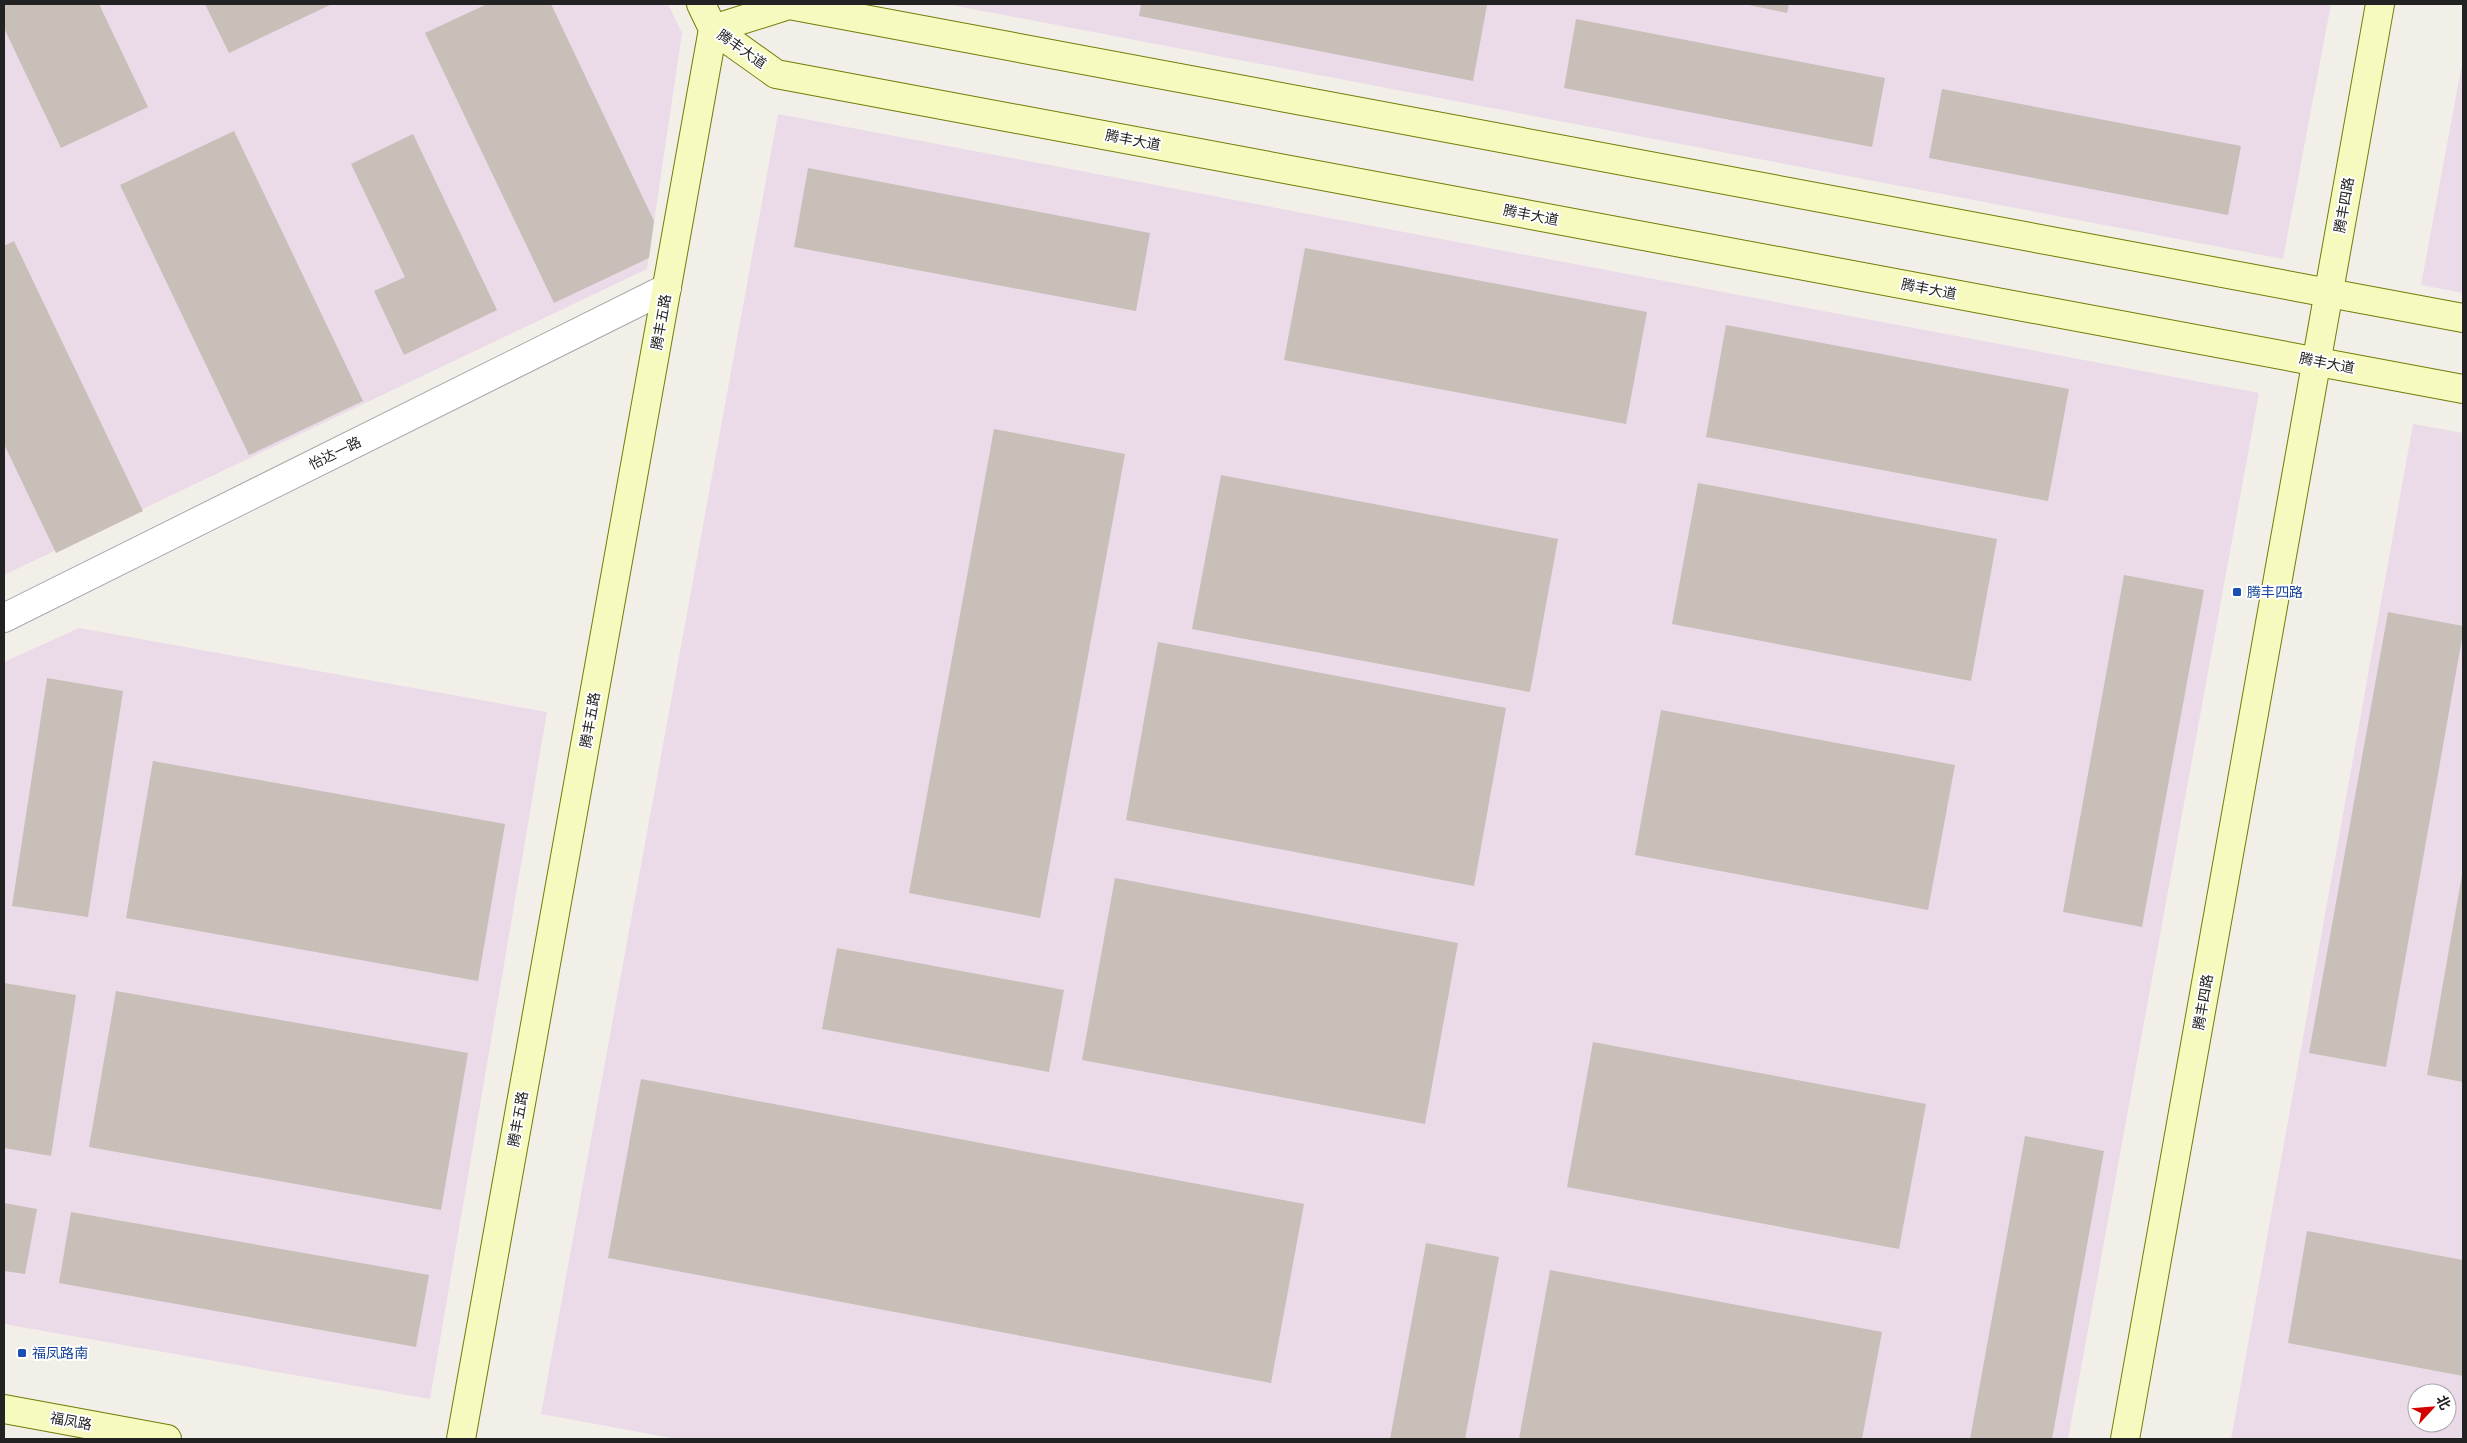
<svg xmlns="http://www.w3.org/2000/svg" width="2467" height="1443" viewBox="0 0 2467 1443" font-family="'Fira Sans','Noto Sans SC',sans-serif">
  <rect width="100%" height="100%" fill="#f2efe9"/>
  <!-- industrial -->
  <path fill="#ebdbe8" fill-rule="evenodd" d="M4 4H668L682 33 647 269 4 575Z
    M946 4H2331L2283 259Z
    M2463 58V293L2421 285Z
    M778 114 2259 393 2068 1439H677L541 1414Z
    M2413 424 2463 433V1439H2231ZM2417 1393H2447V1423H2417Z
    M79 628 547 712 430 1399 4 1324V662Z"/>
  <!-- building -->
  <path fill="#c7bfb8" d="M4 4H99L148 107 61 148 4 28Z
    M205 4H332L229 53Z
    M487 4H551L654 221 649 258 554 303 425 33Z
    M1141 4H1479L1487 5 1473 81 1139 16Z
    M1744 4H1789L1787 13Z
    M1576 19 1885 78 1872 147 1564 88Z
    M1942 89 2241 146 2228 215 1929 158Z
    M234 131 363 401 249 455 120 185Z
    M413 134 497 310 404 355 374 291 405 277 351 164Z
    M808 168 1150 233 1136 311 794 247Z
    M14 241 143 511 56 553 4 444V246Z
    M1305 248 1647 312 1626 424 1284 360Z
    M1726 325 2069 389 2048 501 1706 437Z
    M994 429 1125 454 1040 918 909 893Z
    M1221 475 1558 539 1530 692 1192 629Z
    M1698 483 1997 539 1971 681 1672 624Z
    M2124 575 2204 590 2142 927 2063 912Z
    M2388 612 2463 626V633L2386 1067 2309 1053Z
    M1158 642 1506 708 1474 886 1126 820Z
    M47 678 123 691 88 917 12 906Z
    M1661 710 1955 765 1928 910 1635 855Z
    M153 761 505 824 478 981 126 918Z
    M2462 875 2463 876V1082L2427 1075Z
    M1115 878 1458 943 1425 1124 1082 1060Z
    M837 948 1064 990 1049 1072 822 1029Z
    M4 983 76 995 51 1156 4 1148Z
    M116 991 468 1053 441 1210 89 1147Z
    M1593 1042 1926 1104 1899 1249 1567 1187Z
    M641 1079 1304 1204 1271 1383 608 1258Z
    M2025 1136 2104 1151 2052 1439H1970Z
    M4 1203 37 1209 25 1274 4 1271Z
    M71 1212 429 1275 416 1347 59 1283Z
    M2307 1231 2463 1260V1376L2288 1343Z
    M1426 1243 1499 1257 1465 1439H1390Z
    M1550 1270 1882 1332 1862 1439H1519Z"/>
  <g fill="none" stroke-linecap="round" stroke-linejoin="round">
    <defs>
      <path id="street" d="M4 618 667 288"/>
      <path id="secondary" d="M713 29 776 74 2463 389
        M713 29 789 5 2463 318
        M4 1409 167 1439
        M461 1439 713 29 701 4
        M2125 1439 2380 4"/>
    </defs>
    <!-- street casing -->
    <use href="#street" stroke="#a9a9a9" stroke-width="30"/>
    <!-- secondary casing -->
    <use href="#secondary" stroke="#707d05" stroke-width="30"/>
    <!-- street -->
    <use href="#street" stroke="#fff" stroke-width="28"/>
    <!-- secondary -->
    <use href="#secondary" stroke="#f7fabf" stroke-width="28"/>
  </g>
  <!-- markers -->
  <g fill="#1a4fb4" stroke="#fff" stroke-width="2">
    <rect x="2232" y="587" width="10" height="10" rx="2.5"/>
    <rect x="17" y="1348" width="10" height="10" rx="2.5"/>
  </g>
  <g text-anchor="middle" stroke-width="4" stroke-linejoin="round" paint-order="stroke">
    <!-- street labels -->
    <g font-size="14" fill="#222" stroke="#fff">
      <text transform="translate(742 49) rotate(35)" y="5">腾丰大道</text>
      <text transform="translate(1133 140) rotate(11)" y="5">腾丰大道</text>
      <text transform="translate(2344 205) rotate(-80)" y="5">腾丰四路</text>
      <text transform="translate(1531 215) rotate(11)" y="5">腾丰大道</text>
      <text transform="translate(1929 289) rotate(11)" y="5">腾丰大道</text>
      <text transform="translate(661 322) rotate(-80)" y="5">腾丰五路</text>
      <text transform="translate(2327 363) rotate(11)" y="5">腾丰大道</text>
      <text transform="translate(335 453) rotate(-26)" y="5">怡达一路</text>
      <text transform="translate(590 720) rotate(-80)" y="5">腾丰五路</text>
      <text transform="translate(2203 1002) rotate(-80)" y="5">腾丰四路</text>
      <text transform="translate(518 1119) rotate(-80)" y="5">腾丰五路</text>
      <text transform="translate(71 1421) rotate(10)" y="5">福凤路</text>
    </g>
    <!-- transit labels -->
    <g font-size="14" fill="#164399" stroke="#fff" text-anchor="start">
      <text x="2247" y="597">腾丰四路</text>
      <text x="32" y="1358">福凤路南</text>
    </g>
  </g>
  <!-- border -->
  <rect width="2467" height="1443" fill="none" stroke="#222222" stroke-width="10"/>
  <!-- north arrow -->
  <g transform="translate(2432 1408) rotate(64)"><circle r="24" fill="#ffffff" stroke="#a7a7a7"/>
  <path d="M0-4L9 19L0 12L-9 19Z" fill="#d40000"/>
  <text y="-8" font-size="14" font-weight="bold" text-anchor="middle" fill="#222222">北</text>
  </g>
</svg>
